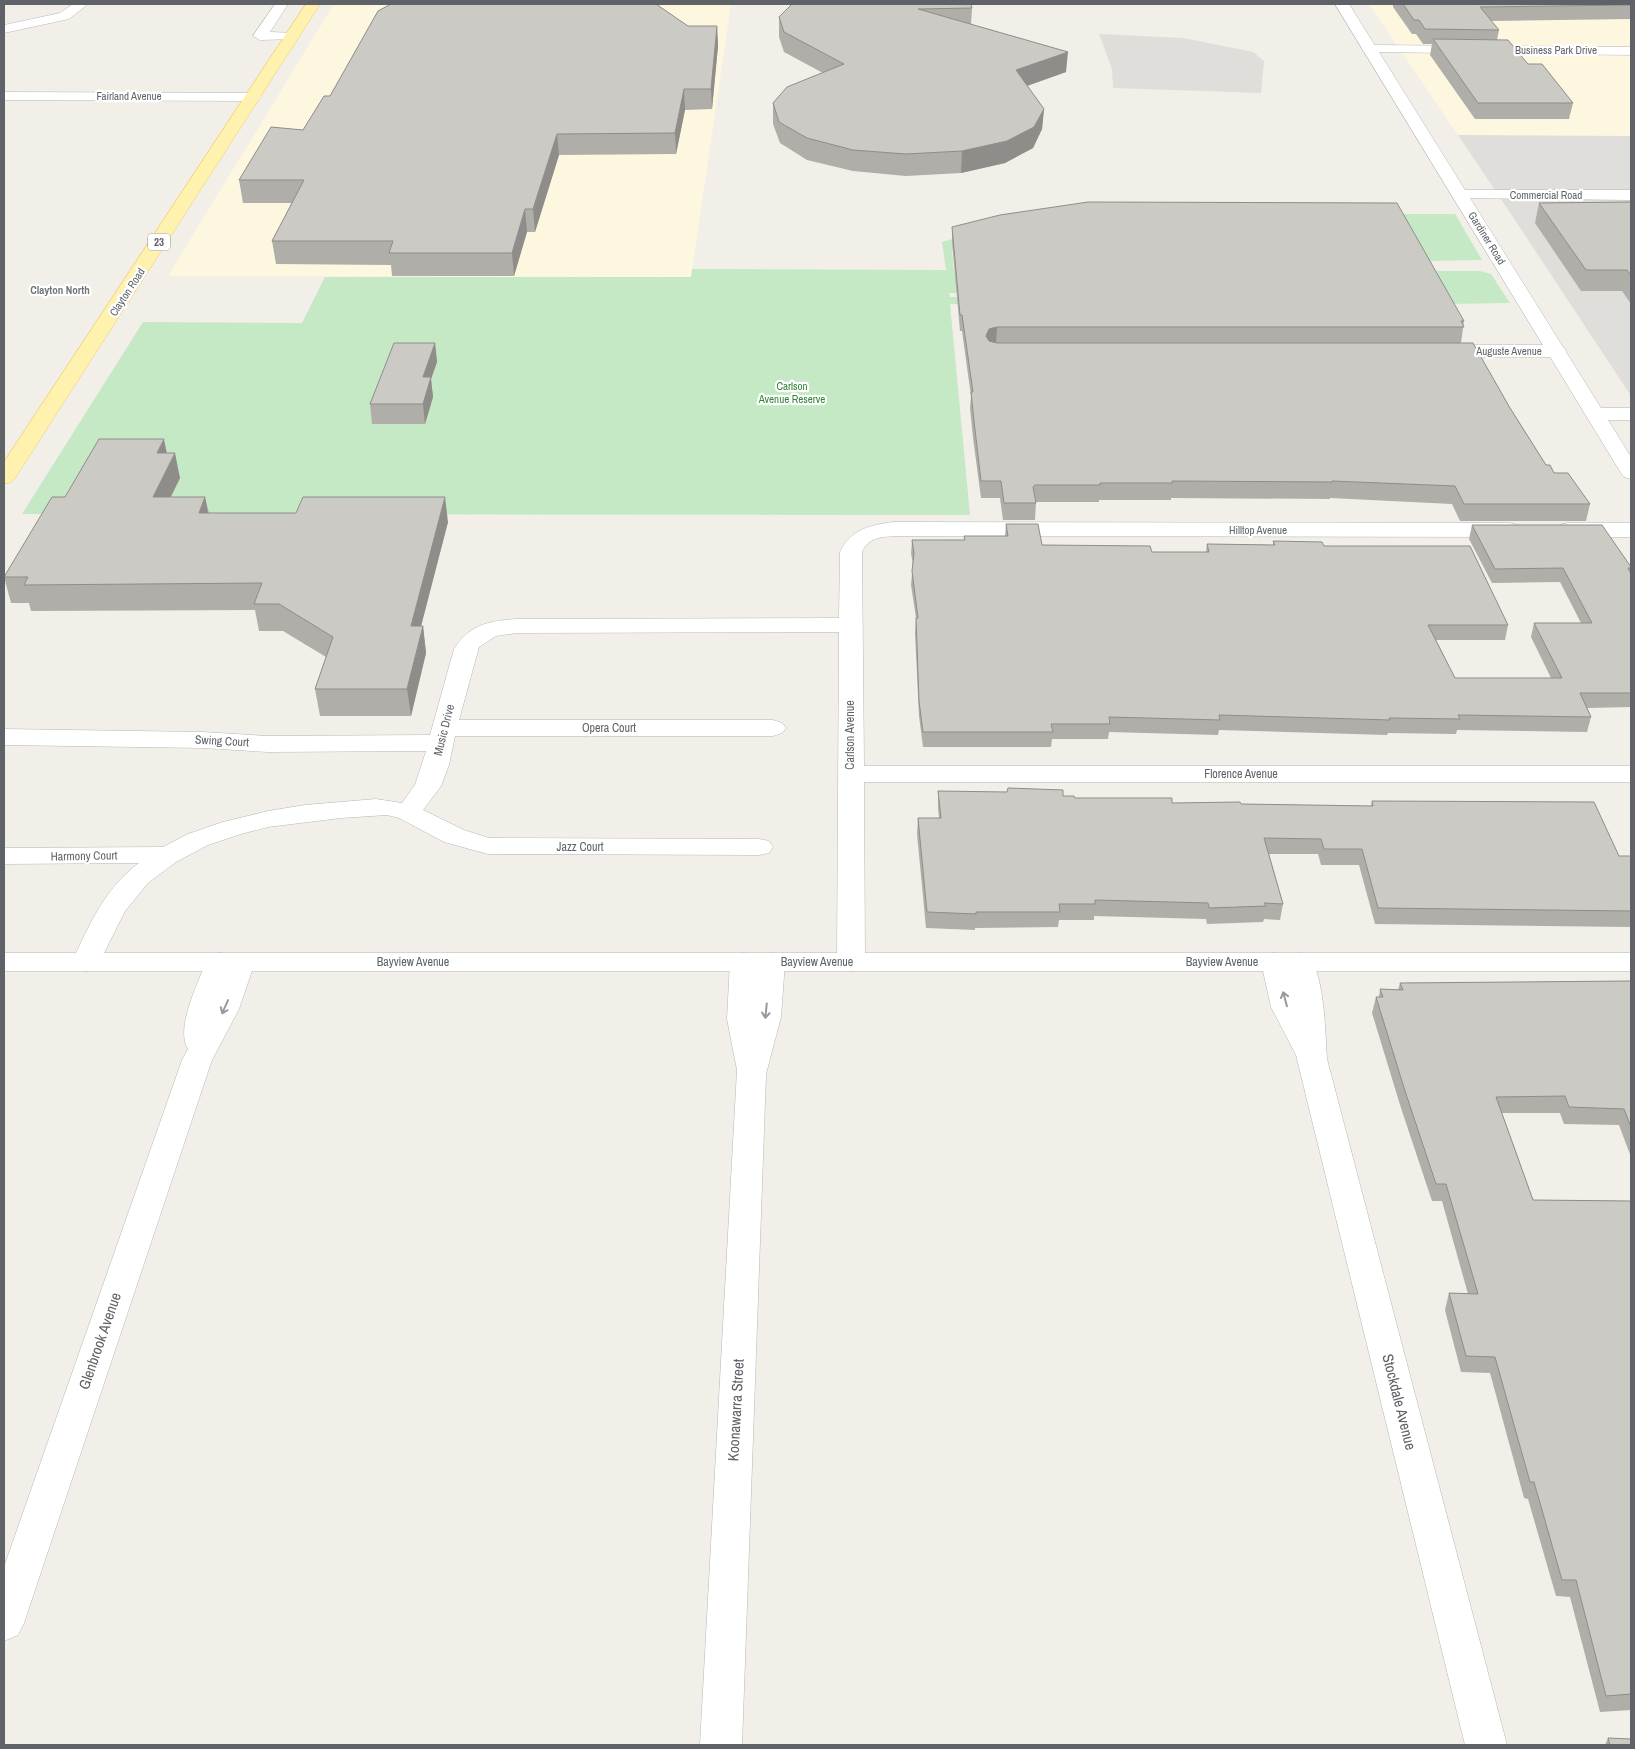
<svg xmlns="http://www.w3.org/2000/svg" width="1635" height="1749" viewBox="0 0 1635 1749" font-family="'Archivo Narrow',sans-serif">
  <rect width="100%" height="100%" fill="#f1efe8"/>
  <!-- commercial -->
  <path fill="#fef7e0" d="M334 4H731L691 277 168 276Z
    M1369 4H1631V136L1458 135Z"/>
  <!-- industrial -->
  <path fill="#e0deda" d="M1099 34 1183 38 1253 52 1264 61 1261 93 1113 88 1112 69Z
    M1458 135 1631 136V396L1511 214Z"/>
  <!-- green -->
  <path fill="#c5e8c5" d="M1396 214H1455L1482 260 1426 261Z
    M994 227 952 250 954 271 961 293H949L950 297 1040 298 1051 303 950 304 970 515 22 514 143 322 302 323 325 277H691L692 269 946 270 942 242Z
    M1432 271H1480L1491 274 1510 303 1443 304Z"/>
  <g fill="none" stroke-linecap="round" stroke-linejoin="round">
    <defs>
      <path id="minor" d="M73 4H88L69 19 4 33V25L60 13Z
        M275 4H288L270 32 297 33 299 36 297 39 260 40 253 36Z
        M1369 45 1631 47V55L1364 52 1362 49 1364 46Z
        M4 92 254 93 259 94 261 97 259 100 254 101 4 100Z
        M1461 190H1631V200L1455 198 1453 195 1455 192Z
        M1441 345H1557L1564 347 1566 351 1564 355 1557 357H1441L1434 355 1432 351 1434 347Z
        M894 522 1510 523 1518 525 1521 530 1518 535 1510 537 894 536C880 537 868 538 862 552L864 766H1631V782H864L865 962 861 969 851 971 841 969 837 962 839 632 517 633 496 636 479 647 459 720H773L782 723 786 728 782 733 773 736H455L449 765 441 786 423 810 464 830 489 838 759 839 769 841 773 847 769 853 759 855 488 854 444 842 399 818 387 815 341 818 268 827 241 834 208 845 176 862 148 883 125 911 96 969 86 971 76 969 72 962C89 925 105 888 139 863L4 864V848L163 847 188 834 223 822 268 811 305 805 376 799 402 803 415 785 426 751 268 752 203 748 4 745V729L203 732 268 736 430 735 454 649C470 624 489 621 517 619L839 618 840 552C851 529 870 525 894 522Z
        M1568 523H1631V537H1568L1560 535 1557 530 1560 525Z
        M220 953C231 956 240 952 251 955L255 962 239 1009 212 1060 24 1623 18 1635 4 1641V1567L182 1060 188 1049C175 1029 198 983 206 962L210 955Z
        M744 953 754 955 758 960 761 955 771 953 781 955 785 962 781 1017 766 1074 742 1745H700L737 1070 727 1019 730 962 734 955Z
        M1275 953 1285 955 1287 958 1289 955 1299 953 1309 955C1325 980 1325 1030 1327 1059L1507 1745H1465L1296 1055 1271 1007 1261 962 1265 955Z"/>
      <path id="tertiary" d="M1335 4H1349L1601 408H1631V420H1608L1631 457V479L1624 477 1621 473Z
        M4 953H1631V971H4Z"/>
      <path id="primary" d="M306 4H320L15 478 11 482 4 484V462Z"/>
    </defs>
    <!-- minor casing -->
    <use href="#minor" stroke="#b5b8bc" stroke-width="1"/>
    <!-- tertiary casing -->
    <use href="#tertiary" stroke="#b5b8bc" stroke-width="1"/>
    <!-- primary casing -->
    <use href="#primary" stroke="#f2c960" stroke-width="1"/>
    <!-- minor -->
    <use href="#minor" fill="#fff" fill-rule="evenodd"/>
    <!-- tertiary -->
    <use href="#tertiary" fill="#fff" fill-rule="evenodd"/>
    <!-- primary -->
    <use href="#primary" fill="#fff2af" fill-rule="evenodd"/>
  </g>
  <!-- wall -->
  <path fill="#afaea9" d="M792 4 972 8 971 25 1066 72 1027 86 1044 109 1042 129 1033 148 1005 163 961 173 906 176 853 171 807 160 780 143 773 124V103L823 73 784 52 779 37V17Z
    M1393 4H1631V19L1491 21 1499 30 1497 40 1528 64 1573 103 1569 119H1475L1430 55 1432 44H1423L1416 34H1412L1393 7Z
    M688 26H717L718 46 712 109 685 110 676 154 559 155 535 232H527L514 276H392L391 265 276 264 272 241 292 203H243L239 180 303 130 330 96Z
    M1631 202V304L1622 291H1581L1535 223 1539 203Z
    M952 227 1464 321 1461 343 1510 408 1546 465 1590 504 1586 521H1460L1452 504 1330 498V499L1171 498V500H1099V502H1036L1035 520H1003L1000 498H981L973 438 970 408 971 396 962 331H960L952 242Z
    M435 343 437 362 431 379 433 397 425 424H372L370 404Z
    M167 453 180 478 171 497H205L209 513 448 522 421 626H423L426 653 411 716H320L315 689 326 657 283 631H259L255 610 31 611 29 603H11L4 577 65 497Z
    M1006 524 1042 545 1152 552H1206L1207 544 1273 545V541L1324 546 1508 625 1505 640H1436L1455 678H1551L1531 637 1534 623H1581L1560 582 1492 583 1469 539 1472 525 1631 567V707L1587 708 1591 717 1587 732 1457 730 1456 734 1388 733 1387 735 1219 730 1218 735 1109 732 1108 739H1052L1051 747H923L919 716 915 633 916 618 911 585 913 563 911 554 912 540H964V536H1005Z
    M938 791 1063 796 1075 798 1172 803 1371 806 1372 801 1619 856H1631V927L1375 924 1359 865H1321L1318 854H1269L1283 904 1280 920 1264 919 1263 922 1207 924 1206 919 1094 916V920H1059L1058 927 975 928V930L926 928 917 834 918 818H939L938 807Z
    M1631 981V1157L1619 1125 1564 1124 1560 1113H1502L1533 1200 1631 1201V1710L1600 1712 1570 1597 1556 1596 1528 1499 1524 1498 1490 1373 1461 1372 1445 1310 1449 1293 1468 1294 1442 1201H1432L1401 1108 1372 1013 1376 997H1379L1380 989 1398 990 1400 983Z
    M1608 1738 1631 1745H1605Z"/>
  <!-- shaded-wall -->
  <path fill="#8f8d8a" d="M717 26 718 46 712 109 711 89Z
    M1068 52 1066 72 1015 90 1016 70Z
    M684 89 685 110 676 154 675 133Z
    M1044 109 1042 129 1033 148 1005 163 961 173 962 151Z
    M557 134 559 155 535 232 533 209Z
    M525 209 527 232 514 276 512 253Z
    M997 327 996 343 988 345 986 336 989 329Z
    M435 343 437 362 431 379 433 397 425 424 423 404V377Z
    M164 439 169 464 157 453Z
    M175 453 180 478 158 522 153 497Z
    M205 497 210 523 199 513Z
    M445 497 448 522 414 653 411 626Z
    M423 626 426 653 411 716 407 689Z"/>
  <!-- building -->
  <path fill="#cccac5" stroke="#8f8d8a" d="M391 4H656L688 26H717L711 89H684L675 133 557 134 533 209H525L512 253H389L393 241H272L304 180H239L271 127 303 130 324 96H330L378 11Z
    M792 4H971L972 8 918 9 1068 52 1016 70 1044 109 1034 127 1007 141 962 151 906 154 853 150 807 138 779 122 773 103 787 87 844 64 784 32 779 17Z
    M1403 4H1631V5L1480 7 1499 30 1425 29 1419 20H1414Z
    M1433 39 1508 40 1528 64H1542L1573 103H1478Z
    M1088 202 1397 203 1464 321H1461L1464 327H997L989 329 986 336 989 341 997 343H1473L1510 408 1546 465H1550L1554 473H1568L1590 504H1464L1455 486 1332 481V482L1172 481 1173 483H1100V485H1035L1033 487 1036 503H1004L1001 481H981L974 421 971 392H973L962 315H960L952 227 1000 215Z
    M1631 202V276L1627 270H1586L1539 203Z
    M394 343H435L423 377H431L423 404H370Z
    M99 439H164L157 453H175L153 497H205L199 513H296L303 497H445L411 626H423L407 689H315L333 637 279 604H254L262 583 24 585 28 577H4L52 497H65Z
    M1006 524H1038L1042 545 1150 546 1152 552H1209L1207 544 1275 545 1273 541 1322 542 1324 546H1470L1508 625H1428L1455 678H1562L1534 623H1592L1563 568 1495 569 1472 525H1602L1631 567V568H1628L1631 574V693H1580L1591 717 1458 715 1460 719 1389 718 1390 720 1219 715 1220 720 1109 717 1110 724H1051L1053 732H923L919 701 916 618H918L912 571 914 553 912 540H965L964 536H1008Z
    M1008 788 1063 790V796H1074L1075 798H1172V803L1240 802 1241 804 1373 806 1372 801 1594 802 1619 856H1631V911L1378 908 1362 849H1324L1321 839 1264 838 1283 904 1264 903 1266 906 1209 908 1208 903 1095 900V904H1059L1060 912H976V914L927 912 918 818H941L938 791 1007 792Z
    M1631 981V1127L1624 1109 1569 1107 1565 1096 1496 1097 1533 1200 1631 1201V1694L1606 1696 1576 1580H1562L1534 1482H1530L1495 1357 1466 1356 1449 1293 1478 1294 1446 1184H1436L1405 1091 1376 997H1383L1380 989 1403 990 1400 983Z
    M1608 1738 1631 1739V1745H1610Z"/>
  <!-- one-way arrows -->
  <defs><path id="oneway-shaft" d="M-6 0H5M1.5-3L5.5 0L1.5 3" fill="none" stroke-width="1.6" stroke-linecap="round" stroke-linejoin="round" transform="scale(1.25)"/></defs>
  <g stroke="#979a9d">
    <use href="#oneway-shaft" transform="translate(1285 999) rotate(-105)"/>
    <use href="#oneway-shaft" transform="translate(225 1007) rotate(114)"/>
    <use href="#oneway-shaft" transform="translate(766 1011) rotate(96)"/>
  </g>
  <g text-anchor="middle" stroke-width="4.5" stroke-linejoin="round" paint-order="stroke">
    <!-- far-street labels -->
    <g font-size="11" fill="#5f6368" stroke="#fff">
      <text x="1556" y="54">Business Park Drive</text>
      <text x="129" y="100">Fairland Avenue</text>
      <text x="1546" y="199">Commercial Road</text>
      <text transform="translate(1487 238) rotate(58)" y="4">Gardiner Road</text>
      <text transform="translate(127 292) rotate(-57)" y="4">Clayton Road</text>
      <text x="1509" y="355">Auguste Avenue</text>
      <text x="1258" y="534">Hilltop Avenue</text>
    </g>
    <!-- shield labels -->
    <rect fill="#fff" stroke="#8f9295" stroke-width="1" x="148" y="233.5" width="22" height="17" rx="4"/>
    <g font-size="11" font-weight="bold" fill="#5f6368">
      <text x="159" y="246">23</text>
    </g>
    <!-- far-neighbourhood labels -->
    <g font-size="11" font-weight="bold" fill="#70757a" stroke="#fff">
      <text x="60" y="294">Clayton North</text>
    </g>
    <!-- far-park labels -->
    <g font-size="11" fill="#348238" stroke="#fff">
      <text x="792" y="390">Carlson<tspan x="792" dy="13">Avenue Reserve</tspan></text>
    </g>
    <!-- street labels -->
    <g font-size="12" fill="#5f6368" stroke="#fff">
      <text x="609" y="732">Opera Court</text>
      <text transform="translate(444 730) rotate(-76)" y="4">Music Drive</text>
      <text transform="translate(850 735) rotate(-90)" y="4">Carlson Avenue</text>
      <text transform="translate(222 741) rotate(3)" y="4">Swing Court</text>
      <text x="1241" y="778">Florence Avenue</text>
      <text x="580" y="851">Jazz Court</text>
      <text transform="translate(84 856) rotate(-1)" y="4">Harmony Court</text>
      <text x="413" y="966">Bayview Avenue</text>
      <text x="817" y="966">Bayview Avenue</text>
      <text x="1222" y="966">Bayview Avenue</text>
    </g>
    <!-- near-street labels -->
    <g font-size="15" fill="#5f6368" stroke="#fff">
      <text transform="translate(100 1341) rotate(-71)" y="5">Glenbrook Avenue</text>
      <text transform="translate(1399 1402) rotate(76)" y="5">Stockdale Avenue</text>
      <text transform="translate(736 1410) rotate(-87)" y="5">Koonawarra Street</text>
    </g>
  </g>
  <!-- border -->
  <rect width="1635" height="1749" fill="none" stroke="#5f6368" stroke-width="10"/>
</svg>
